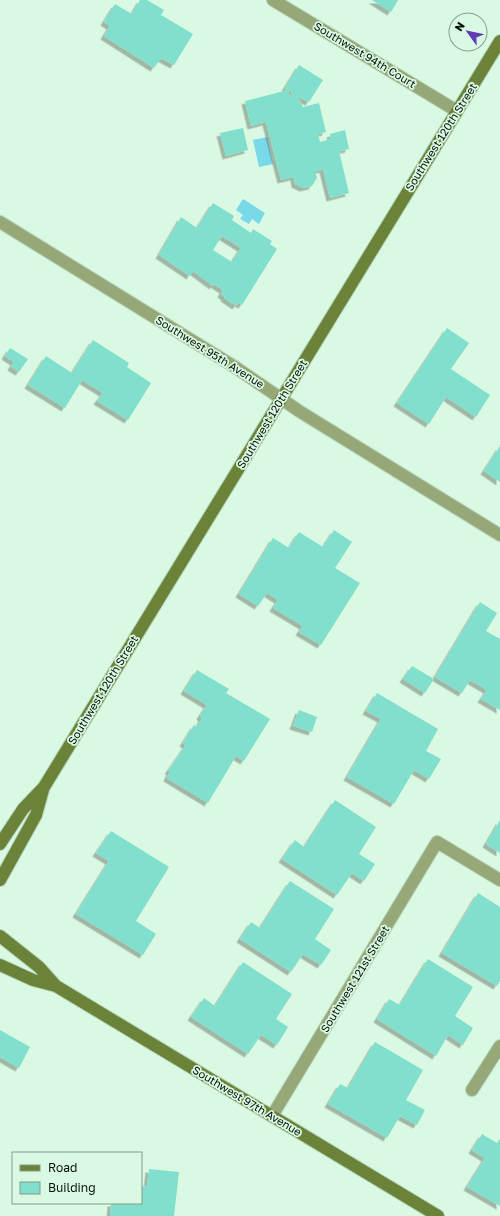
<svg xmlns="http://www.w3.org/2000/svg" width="500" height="1216" viewBox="0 0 500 1216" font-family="'Golos Text',sans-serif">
  <defs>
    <filter id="shadow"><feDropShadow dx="-3.5" dy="3.5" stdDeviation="0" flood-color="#0004"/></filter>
  </defs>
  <rect width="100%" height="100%" fill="#daf9e2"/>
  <!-- water -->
  <path fill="#78d9e8" d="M267 137 273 164 259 167 253 140Z
    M243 199 265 213 259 224 252 219 249 224 240 219 243 215 236 210Z"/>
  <!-- building -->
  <path fill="#81dfcd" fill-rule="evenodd" filter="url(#shadow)" d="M140 0H147L164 10 161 15 193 34 174 65 161 58 154 68 104 36 110 26 104 22 115 4 132 14Z
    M372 0H398L391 12Z
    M299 65 323 80 309 102 298 97 303 107 319 103 326 132 318 134 320 142 331 139 330 134 345 130 349 149 339 151 349 193 330 198 323 169 315 172 317 178 312 186 303 188 295 184 294 177 281 180 266 122 251 126 245 101 288 90 290 98 292 92 285 88Z
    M243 128 248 150 226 156 220 133Z
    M213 203 234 216 232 220 251 233 253 229 272 241 270 244 277 249 242 305 238 303 236 306 224 298 225 297 221 294 223 290 214 284 213 286 193 271 190 276 159 255 181 217 197 228ZM222 236 241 248 232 262 213 250Z
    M447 328 469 343 451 369 490 395 476 417 446 397 429 424 397 403Z
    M93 340 129 363 127 367 151 383 128 420 97 401 103 393 82 380 65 408 28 385 46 356 72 373Z
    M10 348 28 359 19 372 11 367 14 362 5 356Z
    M500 446V482L484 471Z
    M334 530 352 542 335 568 360 583 321 645 299 632 303 626 273 608 278 600 267 593 258 606 239 594 273 538 289 548 299 532 323 547Z
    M480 602 497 613 486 631 500 639V710L481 699 487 690 470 680 462 693 435 677Z
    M412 666 434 679 425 693 403 679Z
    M197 670 229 689 226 693 270 719 244 761 236 756 208 803 167 778 170 771H168L186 745 183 743 194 725 197 727 202 718 200 716 207 705 184 691Z
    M377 693 438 729 426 751 441 759 429 779 414 770 394 804 347 777 381 719 366 711Z
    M299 710 317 717 312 732 293 726Z
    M335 800 376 827 359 854 375 864 364 881 352 873 337 895 282 859 295 840 304 847Z
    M500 820V853L486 844Z
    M111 831 169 867 136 921 156 934 143 955 76 914 109 861 96 853Z
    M290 881 334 909 315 939 331 950 321 965 303 954 291 972 240 939 251 922 260 928Z
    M478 893 500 907V981L497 986 442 953Z
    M428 959 473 987 455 1016 473 1028 463 1045 448 1035 436 1056 377 1019 389 999 400 1005Z
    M243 962 292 994 276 1019 288 1027 277 1045 261 1035 248 1054 191 1017 204 998 215 1006Z
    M0 1030 30 1047 19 1068 0 1057Z
    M375 1042 423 1070 406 1100 425 1110 417 1125 400 1116 387 1138 328 1104 340 1084 348 1088Z
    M482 1134 497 1143 500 1139V1206L467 1187 485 1158 472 1150Z
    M149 1169 179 1172 174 1216H110L111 1203H141V1186L147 1187Z"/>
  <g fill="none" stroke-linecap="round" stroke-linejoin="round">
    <defs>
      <path id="street" d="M273 0 457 111
        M0 222 235 367 299 411 500 535
        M472 1090 500 1046
        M272 1116 437 842 500 880"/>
      <path id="secondary" d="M0 844 23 809 44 787 500 41
        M0 880 36 815 43 790
        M0 936 39 967 56 986
        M0 965 33 980 56 986 438 1216"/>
    </defs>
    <!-- street casing -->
    <use href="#street" stroke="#b8d4bf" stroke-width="14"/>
    <!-- secondary casing -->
    <use href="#secondary" stroke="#b8d4bf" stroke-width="14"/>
    <!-- street -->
    <use href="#street" stroke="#96a778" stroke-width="12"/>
    <!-- secondary -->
    <use href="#secondary" stroke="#6b8339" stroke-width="12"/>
  </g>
  <g text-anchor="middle" stroke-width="3.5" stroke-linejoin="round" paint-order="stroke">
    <!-- street labels -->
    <g font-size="11" fill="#061109" stroke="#daf9e2">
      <text transform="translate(365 55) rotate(31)" y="4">Southwest 94th Court</text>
      <text transform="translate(441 137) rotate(-58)" y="4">Southwest 120th Street</text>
      <text transform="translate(210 352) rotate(32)" y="4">Southwest 95th Avenue</text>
      <text transform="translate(272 414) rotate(-59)" y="4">Southwest 120th Street</text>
      <text transform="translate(103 690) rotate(-59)" y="4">Southwest 120th Street</text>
      <text transform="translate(355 979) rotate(-59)" y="4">Southwest 121st Street</text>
      <text transform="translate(247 1101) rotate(31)" y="4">Southwest 97th Avenue</text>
    </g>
  </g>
  <!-- legend -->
  <rect x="12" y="1152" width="130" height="52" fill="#daf9e2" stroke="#859c8b"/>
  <rect x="20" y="1165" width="20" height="6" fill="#6b8339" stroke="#859c8b"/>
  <text x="48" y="1172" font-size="12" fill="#061109">Road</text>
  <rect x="20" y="1182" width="20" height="12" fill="#81dfcd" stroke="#859c8b"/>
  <text x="48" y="1192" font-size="12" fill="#061109">Building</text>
  <!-- north arrow -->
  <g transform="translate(468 32) rotate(303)"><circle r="19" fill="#daf9e2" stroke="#859c8b"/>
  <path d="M0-3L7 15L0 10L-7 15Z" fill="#613bb3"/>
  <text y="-6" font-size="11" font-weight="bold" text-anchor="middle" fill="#061109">N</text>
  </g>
</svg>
